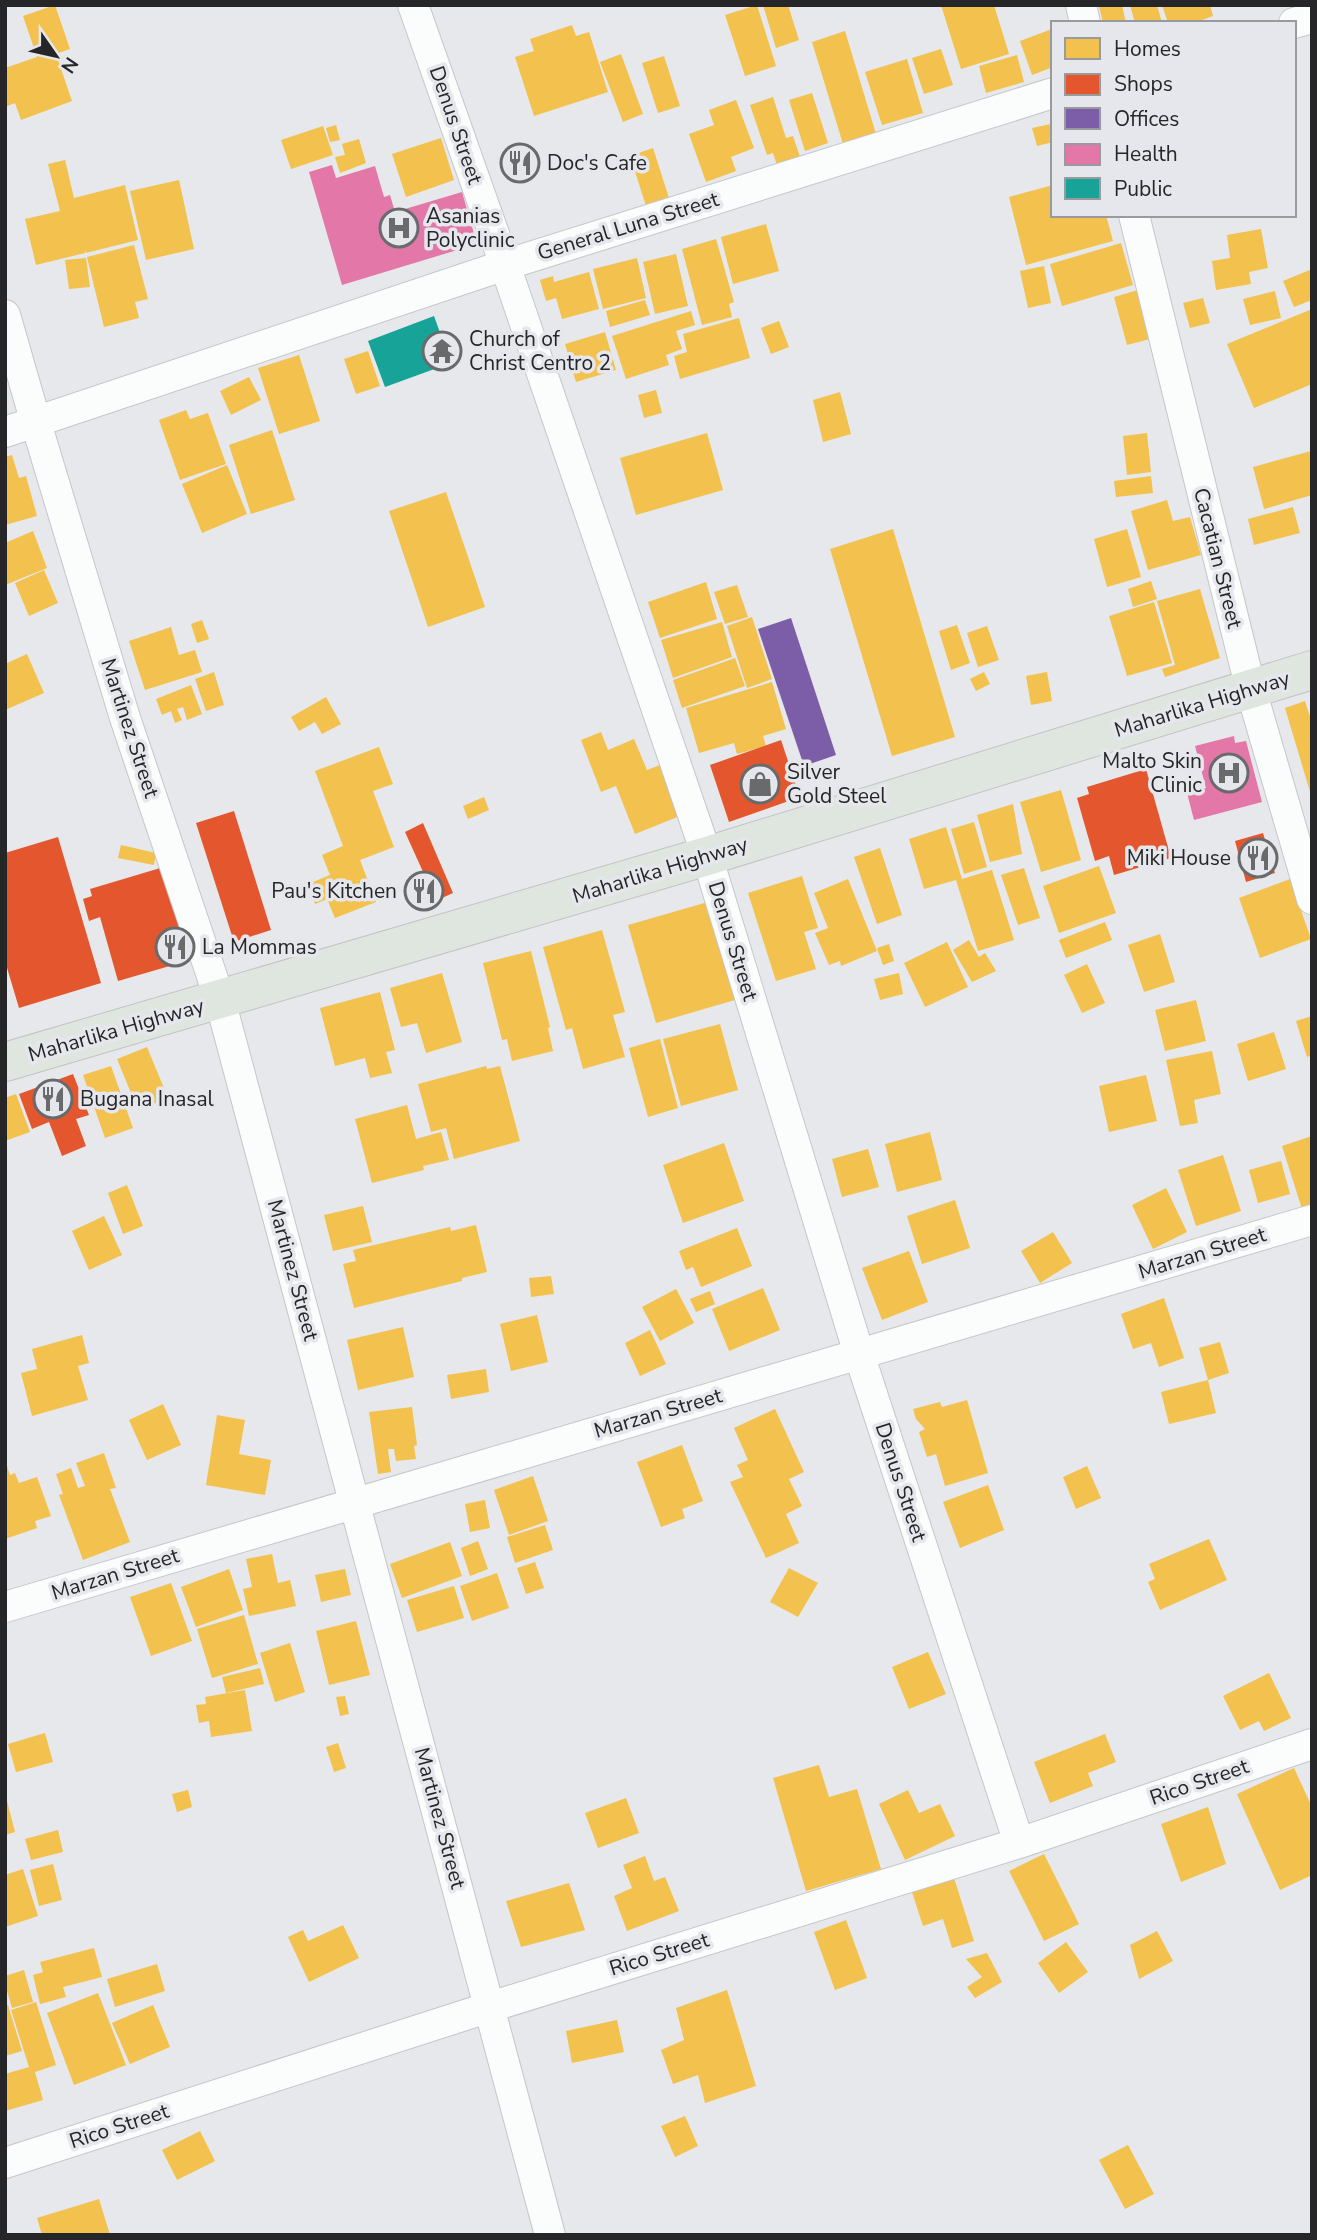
<svg xmlns="http://www.w3.org/2000/svg" width="1317" height="2240" viewBox="0 0 1317 2240" font-family="'Nunito Sans',sans-serif">
  <rect width="100%" height="100%" fill="#e6e8eb"/>
  <!-- homes -->
  <path fill="#f2c14e" d="M55 5 70 49 56 54 72 101 21 120 15 103 5 107V68L37 57 23 16Z
    M757 5 776 66 745 76 725 15Z
    M763 5H788L799 40 776 48Z
    M941 5H994L1009 54 961 69Z
    M1122 5 1126 23H1103L1099 6Z
    M1130 5H1157L1162 23H1135Z
    M1162 5H1210L1213 16 1194 23H1168Z
    M572 25 576 36 589 32 608 92 534 116 515 57 534 51 530 39Z
    M1052 29 1053 67 1032 75 1020 41Z
    M845 31 876 134 843 144 812 42Z
    M941 49 953 85 924 94 912 58Z
    M621 54 643 114 623 122 600 62Z
    M1017 55 1024 82 986 93 979 66Z
    M664 56 680 106 658 113 642 63Z
    M907 59 923 113 882 125 865 72Z
    M812 93 828 143 805 151 789 100Z
    M773 97 786 138 793 136 802 163 779 171 773 153 767 155 750 105Z
    M736 100 754 148 731 157 736 171 706 182 689 134 714 125 709 110Z
    M1051 124 1053 142 1037 146 1032 128Z
    M336 125 340 140 330 142 326 128Z
    M323 126 333 155 291 169 281 140Z
    M441 138 454 180 406 197 392 154Z
    M359 139 366 163 340 173 335 157 345 155 342 144Z
    M653 148 669 198 646 206 630 156Z
    M65 160 74 198 125 185 138 240 86 253 85 250V253L36 265 25 219 60 211 48 164Z
    M179 180 194 249 146 260 130 191Z
    M1053 185V215H1106L1113 241 1026 265 1009 197Z
    M766 224 779 271 733 284 721 237Z
    M1261 229 1268 268 1249 272 1251 284 1216 290 1212 261 1230 258 1227 235Z
    M716 239 734 302 729 304 732 317 702 325 682 249Z
    M1121 243 1133 285 1062 306 1050 264Z
    M134 245 148 299 135 302 139 318 104 327 87 257Z
    M676 254 688 306 655 314 643 262Z
    M86 258 90 287 69 289 65 260Z
    M637 258 646 298 603 309 593 269Z
    M1044 266 1051 303 1028 308 1020 271Z
    M1312 269V300L1294 307 1283 281Z
    M589 272 599 309 562 319 556 298 546 301 540 280 553 276 554 282Z
    M1138 290 1150 339 1127 345 1114 297Z
    M1275 291 1281 318 1250 325 1243 299Z
    M1203 298 1210 323 1190 328 1183 303Z
    M645 300 650 315 610 327 606 311Z
    M1312 309V384L1254 408 1227 344Z
    M691 311 695 325 676 331 682 349 666 355 669 365 626 379 612 336Z
    M739 318 750 358 680 379 674 356 687 352 683 334Z
    M779 321 789 347 771 354 761 328Z
    M605 332 616 370 576 382 565 344Z
    M368 351 380 386 356 394 344 359Z
    M299 355 320 421 279 434 258 368Z
    M249 377 261 400 231 415 220 391Z
    M656 390 662 413 644 418 638 395Z
    M840 392 851 434 823 442 813 400Z
    M186 410 190 419 208 413 226 464 180 480 159 420Z
    M272 430 295 500 251 514 229 445Z
    M707 433 723 490 636 515 620 458Z
    M1147 433 1151 472 1127 475 1123 436Z
    M1311 451 1312 495 1264 509 1253 467Z
    M12 455 19 478 26 476 37 516 5 525V457Z
    M227 465 247 514 202 533 182 484Z
    M1151 476 1153 493 1116 497 1114 481Z
    M446 492 485 607 428 627 389 511Z
    M1167 500 1173 521 1190 517 1201 555 1148 570 1131 511Z
    M1293 507 1300 533 1254 545 1248 519Z
    M893 529 955 737 892 756 830 549Z
    M1127 529 1141 577 1107 587 1094 539Z
    M33 531 47 568 5 585V543Z
    M44 570 58 603 29 616 15 583Z
    M1151 581 1157 599 1133 607 1128 589Z
    M706 582 717 619 660 638 648 602Z
    M737 585 748 617 725 624 714 592Z
    M1200 589 1220 658 1165 677 1162 669 1175 665 1157 601Z
    M1154 602 1172 663 1127 676 1109 616Z
    M752 617 772 679 747 688 727 626Z
    M202 620 209 639 197 643 191 624Z
    M722 622 732 657 673 678 661 640Z
    M957 625 970 663 951 670 939 631Z
    M987 626 999 660 978 667 967 633Z
    M171 627 179 655 195 650 202 672 145 690 129 641Z
    M27 654 44 693 5 710V664Z
    M735 658 745 686 682 708 673 680Z
    M214 672 224 705 206 711 195 679Z
    M984 672 990 684 976 691 970 679Z
    M1047 672 1052 701 1031 705 1026 676Z
    M772 682 786 729 763 736 766 746 737 754 734 743 699 753 686 708Z
    M191 685 202 714 187 720 183 707 177 709 182 720 175 723 171 711 162 715 156 699Z
    M326 697 341 724 322 734 315 722 299 731 291 717Z
    M1305 701 1312 723 1311 795 1285 708Z
    M601 732 608 750 634 739 647 770 660 765 680 816 635 834 616 786 601 792 581 740Z
    M379 747 393 784 373 791 394 847 360 860 376 902 335 918 327 899 315 904 308 884 330 875 322 855 343 846 315 771Z
    M1061 790 1081 860 1041 872 1020 802Z
    M484 797 489 810 468 819 463 806Z
    M1013 804 1022 854 990 862 977 815Z
    M974 822 987 867 964 874 951 829Z
    M946 827 962 879 992 870 1014 940 978 951 956 880 924 889 909 839Z
    M121 845 156 853 154 865 118 858Z
    M880 848 902 915 877 924 854 857Z
    M1099 866 1116 913 1059 933 1043 886Z
    M1024 868 1040 918 1018 925 1001 875Z
    M802 876 818 928 804 932 816 969 776 981 748 893Z
    M848 879 877 951 841 966 840 961 829 965 815 933 828 928 814 893Z
    M1290 879 1311 939 1260 958 1239 898Z
    M708 902 735 1000 656 1023 628 925Z
    M1105 922 1112 940 1066 958 1059 940Z
    M602 930 625 1012 613 1015 625 1057 583 1069 572 1028 566 1030 543 947Z
    M1160 934 1175 982 1144 992 1128 945Z
    M969 940 979 957 985 953 996 971 972 982 953 950Z
    M947 942 968 987 925 1007 904 963Z
    M889 944 894 961 883 965 877 948Z
    M531 951 550 1027 548 1028 553 1051 512 1061 507 1039 502 1040 483 963Z
    M1087 964 1105 1003 1082 1013 1064 975Z
    M442 973 462 1042 426 1053 417 1023 401 1027 390 988Z
    M899 973 903 994 880 1000 874 979Z
    M380 992 395 1050 386 1052 392 1073 370 1078 365 1058 335 1066 320 1008Z
    M1196 1000 1206 1041 1165 1051 1155 1010Z
    M1312 1016V1055L1307 1057 1296 1021Z
    M720 1024 738 1090 681 1106 663 1039Z
    M1274 1032 1286 1069 1248 1081 1237 1044Z
    M660 1039 678 1108 648 1117 629 1048Z
    M147 1047 168 1098 138 1110 117 1059Z
    M1212 1051 1221 1094 1194 1100 1198 1123 1180 1126 1166 1060Z
    M111 1066 133 1128 105 1138 83 1075Z
    M486 1066 487 1069 500 1066 520 1141 454 1159 446 1128 431 1132 418 1084Z
    M1146 1075 1157 1121 1109 1132 1099 1086Z
    M16 1094 30 1132 5 1141V1098Z
    M407 1105 416 1139 441 1132 449 1160 423 1166 424 1170 372 1183 355 1119Z
    M930 1132 942 1180 897 1192 885 1144Z
    M1312 1136V1206L1302 1209 1282 1146Z
    M724 1143 744 1201 683 1223 663 1165Z
    M868 1149 879 1187 842 1197 832 1159Z
    M1223 1155 1241 1211 1196 1226 1178 1170Z
    M1281 1161 1290 1194 1258 1203 1249 1170Z
    M127 1185 143 1226 123 1234 108 1193Z
    M1166 1188 1187 1232 1153 1249 1132 1205Z
    M955 1200 970 1248 922 1264 907 1216Z
    M363 1206 372 1242 333 1251 324 1215Z
    M104 1216 122 1255 89 1270 72 1231Z
    M476 1225 487 1272 462 1278V1281L354 1308 343 1264 356 1261 353 1250 450 1227 451 1231Z
    M737 1228 752 1266 701 1287 693 1267 686 1270 679 1251Z
    M1053 1232 1072 1263 1040 1283 1021 1251Z
    M909 1251 928 1302 882 1320 862 1268Z
    M551 1276 554 1294 531 1297 529 1278Z
    M763 1288 780 1330 729 1351 712 1309Z
    M676 1289 694 1323 660 1341 642 1307Z
    M710 1291 715 1304 696 1312 690 1299Z
    M1164 1298 1184 1358 1159 1367 1151 1343 1133 1349 1121 1314Z
    M537 1315 548 1362 511 1371 500 1324Z
    M403 1327 414 1377 358 1390 347 1340Z
    M650 1330 666 1364 640 1376 625 1343Z
    M82 1335 89 1363 78 1366 88 1400 32 1416 21 1373 37 1369 32 1349Z
    M1220 1342 1229 1373 1208 1380 1216 1413 1169 1424 1161 1392 1208 1380 1199 1348Z
    M486 1369 489 1392 451 1399 447 1375Z
    M967 1400 988 1473 945 1486 936 1454 927 1457 919 1432 925 1429 916 1419 913 1409 940 1402 942 1407Z
    M163 1404 181 1445 147 1460 129 1420Z
    M412 1407 417 1445 414 1446 416 1459 396 1461 394 1449H388L391 1472 378 1474 369 1412Z
    M775 1409 804 1472 789 1479 802 1506 786 1514 799 1543 766 1558 730 1482 743 1477 737 1465 748 1460 734 1428Z
    M217 1415 245 1420 239 1454 271 1460 265 1495 206 1485Z
    M682 1445 703 1501 682 1509 685 1518 661 1527 637 1462Z
    M104 1453 116 1488 110 1489 130 1542 83 1560 59 1495 63 1494 56 1474 71 1468 78 1488 85 1486 76 1463Z
    M7 1466 10 1475 15 1473 19 1483 37 1477 51 1516 35 1521 37 1528 5 1539V1467Z
    M1087 1466 1101 1498 1076 1509 1063 1477Z
    M533 1476 548 1521 509 1535 494 1490Z
    M988 1485 1004 1530 960 1548 943 1502Z
    M485 1500 490 1528 470 1532 465 1504Z
    M545 1525 553 1550 515 1563 507 1537Z
    M1209 1539 1227 1580 1160 1610 1148 1582 1155 1579 1149 1564Z
    M478 1541 488 1569 470 1576 461 1548Z
    M450 1542 462 1576 402 1598 390 1564Z
    M272 1554 278 1583 290 1580 296 1606 249 1616 243 1589 252 1587 246 1559Z
    M535 1562 544 1588 526 1594 517 1568Z
    M789 1568 818 1583 798 1617 770 1602Z
    M229 1569 243 1610 196 1627 181 1587Z
    M345 1569 351 1595 321 1602 315 1575Z
    M497 1573 509 1608 472 1621 460 1586Z
    M171 1583 192 1641 151 1656 130 1597Z
    M454 1586 464 1618 417 1632 407 1600Z
    M244 1615 258 1664 212 1678 197 1629Z
    M356 1621 370 1675 329 1685 316 1631Z
    M290 1643 305 1692 275 1702 260 1653Z
    M928 1652 946 1694 909 1709 892 1667Z
    M260 1668 264 1684 226 1693 222 1677Z
    M1269 1673 1291 1718 1264 1731 1259 1721 1240 1730 1223 1696Z
    M245 1690 252 1731 211 1737 209 1721 199 1723 196 1705 206 1704 205 1697Z
    M345 1696 349 1714 340 1716 336 1697Z
    M45 1733 53 1762 16 1772 8 1744Z
    M1105 1734 1116 1762 1088 1773 1093 1786 1050 1803 1034 1762Z
    M338 1743 346 1768 334 1772 326 1747Z
    M819 1765 829 1797 857 1789 881 1869 806 1891 773 1778Z
    M1294 1768 1312 1807V1875L1280 1890 1237 1794Z
    M188 1790 192 1807 177 1812 172 1794Z
    M908 1790 919 1813 940 1804 955 1836 905 1860 879 1804Z
    M5 1793 15 1832 5 1835Z
    M626 1798 639 1833 598 1848 585 1813Z
    M1208 1807 1226 1864 1181 1882 1161 1824Z
    M58 1830 63 1852 31 1860 25 1839Z
    M1044 1854 1079 1924 1044 1941 1009 1871Z
    M645 1856 654 1881 665 1877 679 1911 627 1931 614 1896 632 1888 623 1865Z
    M53 1864 62 1900 39 1906 30 1870Z
    M23 1869 38 1916 5 1927V1875Z
    M954 1878 974 1941 952 1948 943 1919 923 1926 912 1892Z
    M569 1883 585 1930 521 1947 506 1901Z
    M846 1920 867 1978 835 1990 814 1932Z
    M343 1925 359 1958 309 1982 288 1937 303 1930 308 1941Z
    M1157 1931 1173 1961 1139 1979 1130 1945Z
    M1066 1942 1088 1972 1059 1993 1038 1963Z
    M94 1948 102 1977 63 1987 66 1997 40 2004 33 1975 43 1972 40 1962Z
    M987 1953 1002 1982 975 1998 967 1987 982 1977 966 1959Z
    M157 1964 165 1991 115 2007 107 1979Z
    M24 1970 33 2002 12 2008 5 1984V1976Z
    M727 1990 756 2086 705 2103 698 2075 673 2084 661 2050 684 2040 676 2008Z
    M98 1993 126 2065 74 2085 47 2013Z
    M36 2002 56 2065 35 2072 43 2100 5 2111V2074L29 2067 11 2010Z
    M8 2005 22 2051 5 2056V2006Z
    M153 2005 170 2047 130 2064 112 2023Z
    M617 2020 624 2052 572 2063 566 2031Z
    M685 2116 698 2146 675 2157 661 2126Z
    M200 2131 215 2161 177 2180 162 2150Z
    M1128 2145 1154 2194 1125 2209 1099 2160Z
    M99 2199 110 2235H42L37 2218Z"/>
  <!-- shops -->
  <path fill="#e4572e" d="M781 740 800 797 729 822 710 765Z
    M1146 769 1171 858 1114 875 1109 856 1095 861 1077 798 1089 794 1087 787Z
    M234 811 271 930 234 942 196 823Z
    M423 823 453 893 418 909 406 881 424 874 405 832Z
    M1263 833 1275 873 1246 882 1235 841Z
    M58 837 101 983 19 1008 5 961V853Z
    M167 866 194 959 118 981 100 917 89 921 83 899 92 896 90 889Z
    M73 1074 89 1115 76 1119 86 1146 62 1156 49 1122 32 1129 19 1094Z"/>
  <!-- offices -->
  <path fill="#7b5ea7" d="M791 618 836 755 804 766 758 629Z"/>
  <!-- health -->
  <path fill="#e377a8" d="M332 165 336 178 375 166 384 197 390 195 395 212 462 192 477 244 342 285 309 172Z
    M1234 736 1235 743 1246 741 1262 802 1194 820 1187 793 1206 788 1195 746Z"/>
  <!-- public -->
  <path fill="#17a398" d="M434 316 451 363 385 387 368 341Z"/>
  <g fill="none" stroke-linecap="round" stroke-linejoin="round">
    <defs>
      <path id="minor" d="M413 5 505 265 707 856 859 1354 1019 1843
        M1081 5 1085 23
        M1294 23 1312 18
        M1134 215 1251 690 1312 899
        M5 315 36 423 125 718 220 1000 550 2235
        M5 432 505 265 1053 93
        M5 1607 1312 1220
        M5 2163 490 2007 1019 1843 1312 1744"/>
      <path id="trunk" d="M5 1062 707 856 1312 670"/>
    </defs>
    <!-- minor casing -->
    <use href="#minor" stroke="#c5c6c9" stroke-width="32"/>
    <!-- trunk casing -->
    <use href="#trunk" stroke="#c3c3c5" stroke-width="40"/>
    <!-- minor -->
    <use href="#minor" stroke="#fbfcfc" stroke-width="30"/>
    <!-- trunk -->
    <use href="#trunk" stroke="#dfe6df" stroke-width="38"/>
  </g>
  <!-- icons -->
  <defs>
    <symbol id="restaurant-ring" viewBox="-11 -11 22 22"><circle r="9.5" fill="#e5e7ec" stroke="#696a6c" stroke-width="1.5"/><path d="M-5-6h1v4h1v-4h1v4h1v-4h1v5L-1.5 .5V6h-2V.5L-5-1ZM5-6V6H3V1.5H1.5Q1.5-4 5-6Z" fill="#696a6c"/></symbol>
    <symbol id="hospital-ring" viewBox="-11 -11 22 22"><circle r="9.5" fill="#e5e7ec" stroke="#696a6c" stroke-width="1.5"/><path d="M-5-5h3v3.5h4V-5h3V5h-3V1.5h-4V5h-3Z" fill="#696a6c"/></symbol>
    <symbol id="temple-ring" viewBox="-11 -11 22 22"><circle r="9.5" fill="#e5e7ec" stroke="#696a6c" stroke-width="1.5"/><path d="M0-6L5-2H3V0L6.5 2.5H4V6H1.5V3h-3V6H-4V2.5H-6.5L-3 0V-2H-5Z" fill="#696a6c"/></symbol>
    <symbol id="shop-ring" viewBox="-11 -11 22 22"><circle r="9.5" fill="#e5e7ec" stroke="#696a6c" stroke-width="1.5"/><path d="M-5-2.5h2.3a2.7 3.5 0 0 1 5.4 0H5L5.5 6h-11ZM-1.5-2.5h3a1.5 2.3 0 0 0-3 0Z" fill="#696a6c"/></symbol>
  </defs>
  <g fill-rule="evenodd">
    <use href="#restaurant-ring" x="498" y="141" width="44" height="44"/>
    <use href="#hospital-ring" x="377" y="206" width="44" height="44"/>
    <use href="#temple-ring" x="420" y="329" width="44" height="44"/>
    <use href="#hospital-ring" x="1207" y="751" width="44" height="44"/>
    <use href="#shop-ring" x="738" y="762" width="44" height="44"/>
    <use href="#restaurant-ring" x="1236" y="836" width="44" height="44"/>
    <use href="#restaurant-ring" x="402" y="869" width="44" height="44"/>
    <use href="#restaurant-ring" x="153" y="925" width="44" height="44"/>
    <use href="#restaurant-ring" x="31" y="1077" width="44" height="44"/>
  </g>
  <g text-anchor="middle" stroke-width="7" stroke-linejoin="round" paint-order="stroke">
    <!-- street labels -->
    <g font-size="21" fill="#262628" stroke="#e5e7ec">
      <text transform="translate(456 125) rotate(71)" y="7">Denus Street</text>
      <text transform="translate(628 226) rotate(-17)" y="7">General Luna Street</text>
      <text transform="translate(1218 558) rotate(76)" y="7">Cacatian Street</text>
      <text transform="translate(1202 704) rotate(-17)" y="7">Maharlika Highway</text>
      <text transform="translate(130 728) rotate(72)" y="7">Martinez Street</text>
      <text transform="translate(660 870) rotate(-17)" y="7">Maharlika Highway</text>
      <text transform="translate(733 941) rotate(73)" y="7">Denus Street</text>
      <text transform="translate(116 1030) rotate(-16)" y="7">Maharlika Highway</text>
      <text transform="translate(1202 1253) rotate(-17)" y="7">Marzan Street</text>
      <text transform="translate(293 1270) rotate(75)" y="7">Martinez Street</text>
      <text transform="translate(658 1413) rotate(-16)" y="7">Marzan Street</text>
      <text transform="translate(901 1482) rotate(72)" y="7">Denus Street</text>
      <text transform="translate(115 1574) rotate(-17)" y="7">Marzan Street</text>
      <text transform="translate(1199 1782) rotate(-19)" y="7">Rico Street</text>
      <text transform="translate(440 1818) rotate(75)" y="7">Martinez Street</text>
      <text transform="translate(659 1954) rotate(-17)" y="7">Rico Street</text>
      <text transform="translate(119 2126) rotate(-18)" y="7">Rico Street</text>
    </g>
    <!-- poi labels -->
    <g font-size="21" fill="#262628" stroke="#e5e7ec" text-anchor="start">
      <text x="547" y="170">Doc's Cafe</text>
      <text x="426" y="223">Asanias<tspan x="426" dy="24">Polyclinic</tspan></text>
      <text x="469" y="346">Church of<tspan x="469" dy="24">Christ Centro 2</tspan></text>
      <text x="1202" y="768" text-anchor="end">Malto Skin<tspan x="1202" dy="24">Clinic</tspan></text>
      <text x="787" y="779">Silver<tspan x="787" dy="24">Gold Steel</tspan></text>
      <text x="1231" y="865" text-anchor="end">Miki House</text>
      <text x="397" y="898" text-anchor="end">Pau's Kitchen</text>
      <text x="202" y="954">La Mommas</text>
      <text x="80" y="1106">Bugana Inasal</text>
    </g>
  </g>
  <!-- border -->
  <rect width="1317" height="2240" fill="none" stroke="#262628" stroke-width="14"/>
  <!-- legend -->
  <rect x="1051" y="21" width="245" height="196" fill="#e5e7ec" stroke="#999a9e" stroke-width="2"/>
  <rect x="1065" y="38" width="35" height="21" fill="#f2c14e" stroke="#999a9e" stroke-width="2"/>
  <text x="1114" y="56" font-size="21" fill="#262628">Homes</text>
  <rect x="1065" y="74" width="35" height="21" fill="#e4572e" stroke="#999a9e" stroke-width="2"/>
  <text x="1114" y="91" font-size="21" fill="#262628">Shops</text>
  <rect x="1065" y="108" width="35" height="21" fill="#7b5ea7" stroke="#999a9e" stroke-width="2"/>
  <text x="1114" y="126" font-size="21" fill="#262628">Offices</text>
  <rect x="1065" y="144" width="35" height="21" fill="#e377a8" stroke="#999a9e" stroke-width="2"/>
  <text x="1114" y="161" font-size="21" fill="#262628">Health</text>
  <rect x="1065" y="178" width="35" height="21" fill="#17a398" stroke="#999a9e" stroke-width="2"/>
  <text x="1114" y="196" font-size="21" fill="#262628">Public</text>
  <!-- north arrow -->
  <g transform="translate(56 56) rotate(124)" stroke="#e5e7ec" stroke-width="5" paint-order="stroke">
  <path d="M0-5L12 26L0 18L-12 26Z" fill="#262628"/>
  <text y="-10" font-size="19" font-weight="bold" text-anchor="middle" fill="#262628">N</text>
  </g>
</svg>
